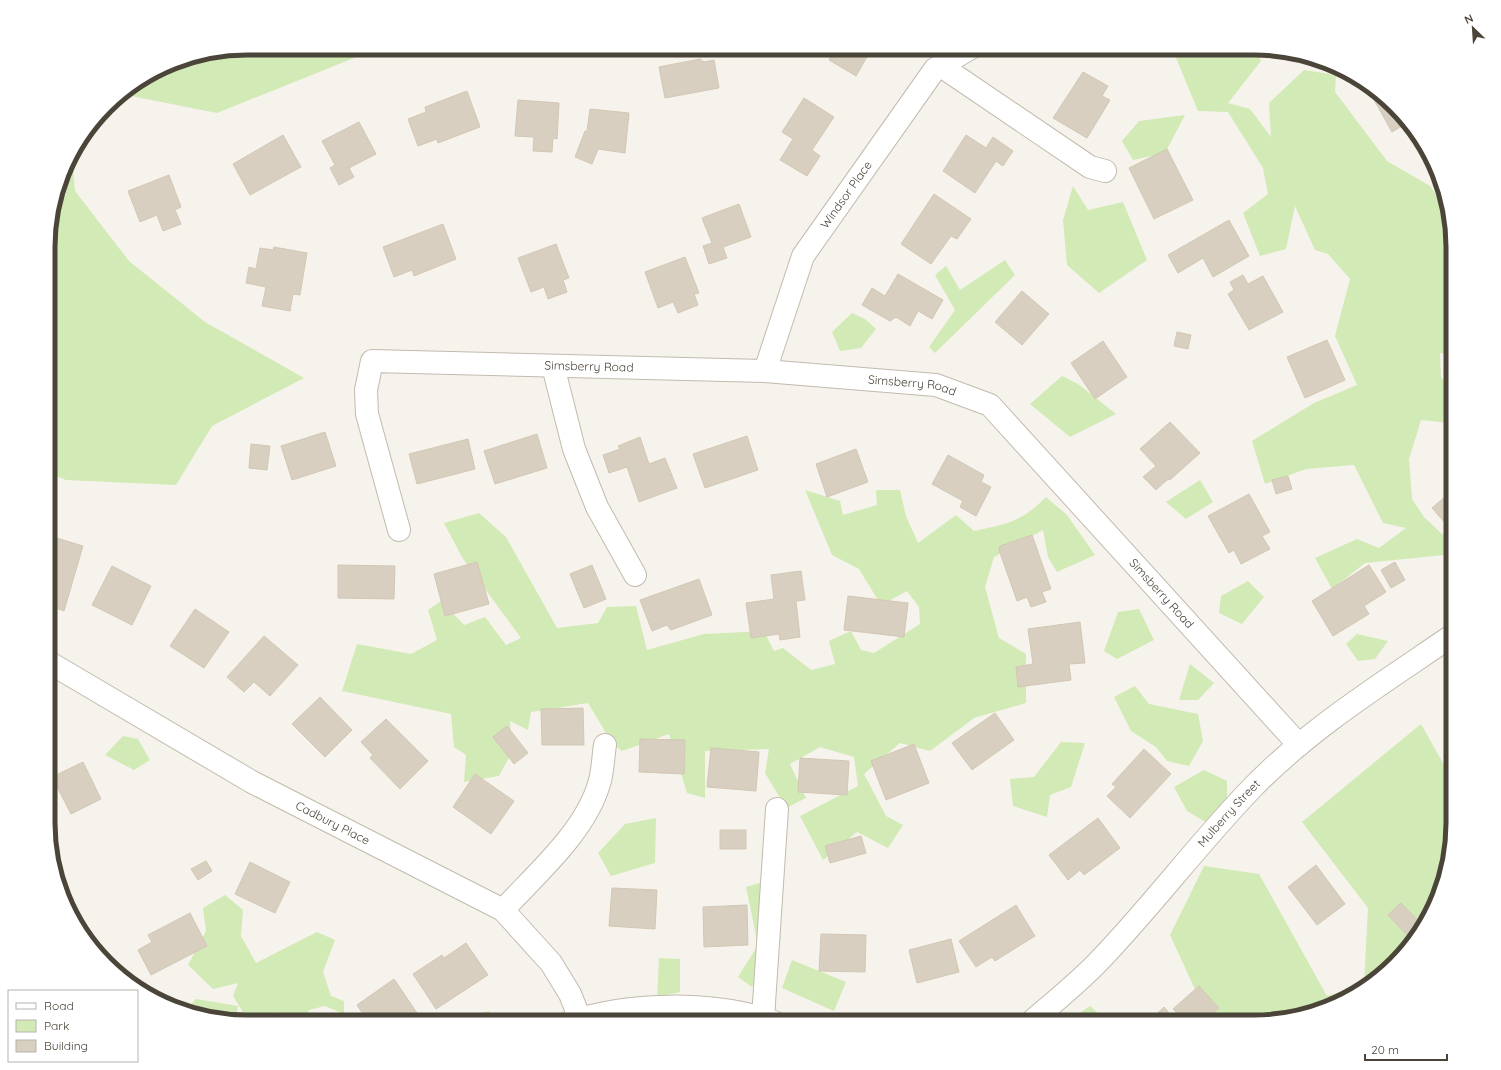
<svg xmlns="http://www.w3.org/2000/svg" width="1501" height="1070" viewBox="0 0 1501 1070" font-family="Quicksand,sans-serif">
  <rect width="100%" height="100%" fill="#f6f3ec"/>
  <!-- green -->
  <path fill="#d2eab5" d="M247 48H379L217 113 121 94 171 63Z
    M1172 48H1256L1261 61 1228 103 1250 109 1271 137 1269 103 1304 70 1336 75 1335 92 1387 161 1430 186 1446 209 1453 234V355L1440 353 1441 377 1453 390V410L1449 423 1421 420 1409 459 1412 499 1424 517 1442 534 1452 539 1444 555 1365 563 1332 589 1315 558 1357 539 1379 548 1406 528 1383 523 1354 465 1306 469 1265 484 1252 441 1314 403 1357 385 1335 336 1350 279 1328 254 1315 250 1295 206 1286 249 1260 256 1243 213 1268 194 1263 168 1228 112 1198 111Z
    M1185 115 1165 153 1133 160 1122 141 1139 121Z
    M72 154 75 191 129 261 205 322 304 378 212 426 176 485 66 480 50 473V221L69 159Z
    M1073 186 1088 210 1123 202 1147 260 1099 293 1067 265 1063 220Z
    M1005 260 1015 275 935 353 929 347 955 310 935 275 946 266 960 290Z
    M852 313 865 319 876 329 861 348 840 351 832 332Z
    M1062 376 1078 384 1116 414 1070 437 1030 404Z
    M1200 480 1213 502 1186 519 1166 502Z
    M805 490 840 501 843 515 877 505 876 490H900L906 516 918 543 956 515 974 531C1008 524 1021 522 1046 497L1067 515 1095 555 1057 572 1048 557 1043 530 994 557 985 587 999 638 1026 654V703L974 718 930 751 900 743 864 774 886 816 903 825 888 848 857 832 823 860 800 816 858 786 854 757 820 747 790 764 806 798 786 808 765 773 769 749 705 751V798L687 793 669 734 622 751 612 743 588 703 531 712 528 730 510 721 512 752 499 776 464 782 466 755 454 747 451 714 342 691 357 644 411 654 437 640 428 610 441 601 464 625 485 617 506 645 521 638 463 559 444 523 479 513 506 537 557 628 598 623 607 607 636 606 647 650 704 634 764 631 774 651 783 648 811 670 835 664 829 641 851 631 861 650 874 653 920 624 919 607 907 591 881 605 859 569 832 555Z
    M1248 581 1264 597 1242 624 1219 613 1221 596Z
    M1139 609 1154 640 1117 659 1104 651 1118 612Z
    M1357 634 1388 641 1375 659 1358 661 1346 644Z
    M1190 664 1214 683 1198 700H1179Z
    M1135 686 1149 704 1198 714 1203 741 1189 766 1167 761 1156 747 1131 731 1114 697Z
    M1421 724 1453 781V836L1442 887 1412 944 1375 981 1342 1001 1305 1015 1254 1022H1210L1170 935 1204 866 1259 874 1327 996 1364 984 1368 908 1302 822Z
    M123 736 138 739 150 760 134 770 105 755Z
    M1061 742 1085 743 1071 787 1050 795 1047 817 1013 806 1010 779 1034 777Z
    M1204 770 1227 781V807L1207 823 1187 811 1174 787Z
    M656 818 655 863 611 876 598 853 625 824Z
    M763 882 781 938 752 987 738 977 758 945 746 887Z
    M225 895 243 910 241 936 256 963 317 932 335 940 323 972 331 996 344 1001V1014L325 1006 309 1010 304 1022H295L275 1012 249 1022 233 996 238 983 213 989 188 965 206 931 203 908Z
    M659 958 680 959V992L657 997Z
    M792 960 846 982 834 1011 782 988Z
    M196 999 238 1006 235 1022 184 1012Z
    M1090 1006 1108 1022H1067Z
    M489 1011 493 1022H451Z"/>
  <!-- building -->
  <path fill="#d8cfc1" stroke="#d3c7b4" d="M835 48H872L856 76 829 60Z
    M700 59 704 62 714 60 719 88 665 98 659 67Z
    M1083 72 1108 86 1102 96 1110 100 1087 138 1053 118Z
    M1371 87 1375 89 1409 122 1392 132 1368 89Z
    M467 91 480 127 438 143 437 139 418 146 408 119 426 112 425 107Z
    M804 98 834 117 812 150 820 156 807 176 780 160 793 139 782 132Z
    M518 100 559 103 557 139 553 138 552 152 533 151 534 137 515 136Z
    M590 109 629 113 625 153 598 149 592 164 575 157 585 131H587Z
    M359 122 376 154 349 168 354 177 339 185 330 168 335 165 322 141Z
    M283 135 301 167 250 195 233 164Z
    M966 135 986 148 993 137 1013 151 1003 166 996 161 975 193 943 171Z
    M1167 149 1193 200 1154 219 1129 168Z
    M169 175 181 207 175 210 181 224 163 231 157 215 140 222 128 191Z
    M934 194 971 219 957 239 951 236 931 264 901 244Z
    M739 204 751 237 723 247 727 258 709 264 703 246 712 243 702 218Z
    M1229 220 1249 256 1213 277 1203 258 1178 273 1168 255Z
    M443 224 456 259 414 276 412 270 394 277 383 247Z
    M556 244 569 278 563 280 567 292 548 299 544 287 531 292 518 258Z
    M274 247 307 253 300 295 293 294 290 311 262 306 266 287 246 283 249 267 256 269 260 248 273 250Z
    M685 257 699 293 694 294 698 305 678 313 673 302 658 308 645 272Z
    M898 274 943 300 932 319 918 311 910 326 896 317 890 321 862 305 872 288 885 296Z
    M1243 275 1248 284 1263 276 1283 312 1249 330 1228 294 1234 290 1230 282Z
    M1022 291 1049 314 1022 345 995 322Z
    M1177 332 1191 335 1188 349 1174 346Z
    M1327 340 1345 380 1305 398 1287 357Z
    M1103 341 1127 377 1095 399 1071 363Z
    M1170 422 1200 453 1171 479 1167 480 1156 490 1143 477 1156 466 1140 449Z
    M325 432 336 466 292 480 281 446Z
    M537 434 547 468 495 484 484 451Z
    M747 436 758 470 705 488 693 454Z
    M640 437 649 464 665 458 677 488 639 502 627 467 609 473 603 455 620 449 618 446Z
    M468 439 475 469 417 484 409 454Z
    M251 444 270 446 267 470 249 468Z
    M856 449 868 482 827 497 816 464Z
    M948 455 984 475 981 482 991 487 976 516 960 507 963 501 932 484Z
    M1288 476 1292 489 1276 494 1272 480Z
    M1453 490V532L1432 508Z
    M1249 494 1270 532 1262 536 1270 549 1241 564 1234 550 1229 553 1208 516Z
    M1032 535 1051 589 1042 592 1046 602 1031 607 1027 597 1017 601 999 550 1000 546Z
    M50 536 83 546 64 611 50 606Z
    M477 562 489 604 445 616 434 574Z
    M1395 562 1405 580 1391 588 1381 570Z
    M338 565 395 566 394 599 338 598Z
    M592 565 606 599 584 608 570 574Z
    M1369 565 1386 592 1364 606 1369 614 1333 636 1312 601Z
    M112 566 151 586 132 625 92 605Z
    M801 571 805 600 796 601 800 637 780 640 779 634 751 638 746 603 774 599 771 575Z
    M699 579 712 615 671 630 667 625 652 631 640 600Z
    M848 596 908 603 904 637 844 630Z
    M195 609 229 632 204 668 170 646Z
    M1080 622 1085 663 1069 664 1071 680 1018 687 1016 667 1033 664 1028 629Z
    M264 636 298 665 270 696 254 682 244 692 227 677Z
    M320 697 352 730 325 757 292 724Z
    M583 708 584 745H542L541 709Z
    M995 713 1014 740 972 770 952 743Z
    M386 719 428 761 400 789 370 758 373 755 361 742Z
    M507 726 528 753 514 764 493 737Z
    M640 739 685 740 684 774 639 772Z
    M914 744 929 783 886 800 871 761Z
    M711 748 759 752 756 791 707 787Z
    M1144 749 1171 774 1130 818 1107 796 1116 787 1112 784Z
    M800 758 849 761 847 795 798 792Z
    M83 762 101 799 71 814 52 777Z
    M475 774 514 801 491 834 453 807Z
    M1098 818 1120 848 1084 875 1080 870 1068 880 1049 855Z
    M720 830H746V849H720Z
    M861 836 866 853 830 863 825 846Z
    M206 861 212 871 198 880 191 869Z
    M250 862 290 882 275 913 235 894Z
    M1316 865 1345 904 1317 925 1288 887Z
    M612 888 657 890 655 929 609 926Z
    M1401 903 1420 923 1407 935 1388 915Z
    M747 905 748 945 704 947 703 907Z
    M1016 905 1035 936 995 961 992 957 976 967 959 941Z
    M190 913 207 946 151 975 138 950 152 942 148 935Z
    M821 934 866 935 865 972 819 971Z
    M951 939 959 972 917 983 909 950Z
    M466 943 488 975 436 1009 413 974 442 955 444 958Z
    M107 952 120 975 103 954Z
    M394 979 417 1013 404 1022H368L357 1005Z
    M1199 986 1219 1008 1203 1022H1185L1173 1009Z
    M1164 1007 1177 1022H1148Z
    M333 1016 336 1022H322Z
    M284 1017 287 1022H275Z"/>
  <g fill="none" stroke-linecap="round" stroke-linejoin="round">
    <defs>
      <g id="minor">
        <path d="M941 66 1090 167 1105 171"/>
        <path d="M553 366 574 449 597 507 635 575"/>
        <path id="s1" d="M765 371 803 256 935 69 971 48"/>
        <path id="s2" d="M399 530 367 414 366 390 372 361 765 371 936 385 990 405 1299 745"/>
        <path id="s3" d="M50 663 252 782 503 910 551 963 570 994 580 1019"/>
        <path d="M503 910C536 874 585 832 599 784 603 772 603 757 605 745"/>
        <path d="M763 1018 777 809"/>
        <path d="M570 1022C631 1002 714 1001 774 1022"/>
        <path id="s4" d="M1031 1022C1054 1002 1078 983 1099 961 1152 906 1198 844 1251 789 1310 728 1383 683 1453 635"/>
      </g>
    </defs>
    <!-- minor casing -->
    <use href="#minor" stroke="#c2bbae" stroke-width="24"/>
    <!-- minor -->
    <use href="#minor" stroke="#fff" stroke-width="22"/>
  </g>
  <g text-anchor="middle" stroke-width="3" stroke-linejoin="round" paint-order="stroke">
    <!-- street labels -->
    <g font-size="12" fill="#4b4439" stroke="#fff">
      <text dy="4" stroke="none"><textPath href="#s1" startOffset="196">Windsor Place</textPath></text>
      <text dy="4" stroke="none"><textPath href="#s2" startOffset="391">Simsberry Road</textPath></text>
      <text dy="4" stroke="none"><textPath href="#s2" startOffset="715">Simsberry Road</textPath></text>
      <text dy="4" stroke="none"><textPath href="#s2" startOffset="1051">Simsberry Road</textPath></text>
      <text dy="4" stroke="none"><textPath href="#s4" startOffset="288">Mulberry Street</textPath></text>
      <text dy="4" stroke="none"><textPath href="#s3" startOffset="325">Cadbury Place</textPath></text>
    </g>
  </g>
  <!-- crop -->
  <path d="M0 0H1501V1070H0ZM247 55H1254A192 192 0 0 1 1446 247V823A192 192 0 0 1 1254 1015H247A192 192 0 0 1 55 823V247A192 192 0 0 1 247 55Z" fill="#fff" fill-rule="evenodd"/>
  <path fill="none" stroke="#4b4439" stroke-width="5" d="M247 55H1254A192 192 0 0 1 1446 247V823A192 192 0 0 1 1254 1015H247A192 192 0 0 1 55 823V247A192 192 0 0 1 247 55Z"/>
  <!-- legend -->
  <rect x="8" y="990" width="130" height="72" fill="#ffffff" stroke="#b7b4b0"/>
  <rect x="16" y="1003" width="20" height="6" fill="#ffffff" stroke="#b7b4b0"/>
  <text x="44" y="1010" font-size="12" fill="#4b4439">Road</text>
  <rect x="16" y="1020" width="20" height="12" fill="#d2eab5" stroke="#b7b4b0"/>
  <text x="44" y="1030" font-size="12" fill="#4b4439">Park</text>
  <rect x="16" y="1040" width="20" height="12" fill="#d8cfc1" stroke="#b7b4b0"/>
  <text x="44" y="1050" font-size="12" fill="#4b4439">Building</text>
  <!-- north arrow -->
  <g transform="translate(1473 28) rotate(335)" stroke="#ffffff" stroke-width="3" paint-order="stroke">
  <path d="M0-3L7 15L0 10L-7 15Z" fill="#4b4439"/>
  <text y="-6" font-size="11" font-weight="bold" text-anchor="middle" fill="#4b4439">N</text>
  </g>
  <!-- scale -->
  <path d="M1365 1054v6h82v-6" fill="none" stroke="#4b4439" stroke-width="2"/>
  <text x="1371" y="1054" font-size="12" fill="#4b4439" stroke="#ffffff" stroke-width="3" paint-order="stroke">20 m</text>
</svg>
